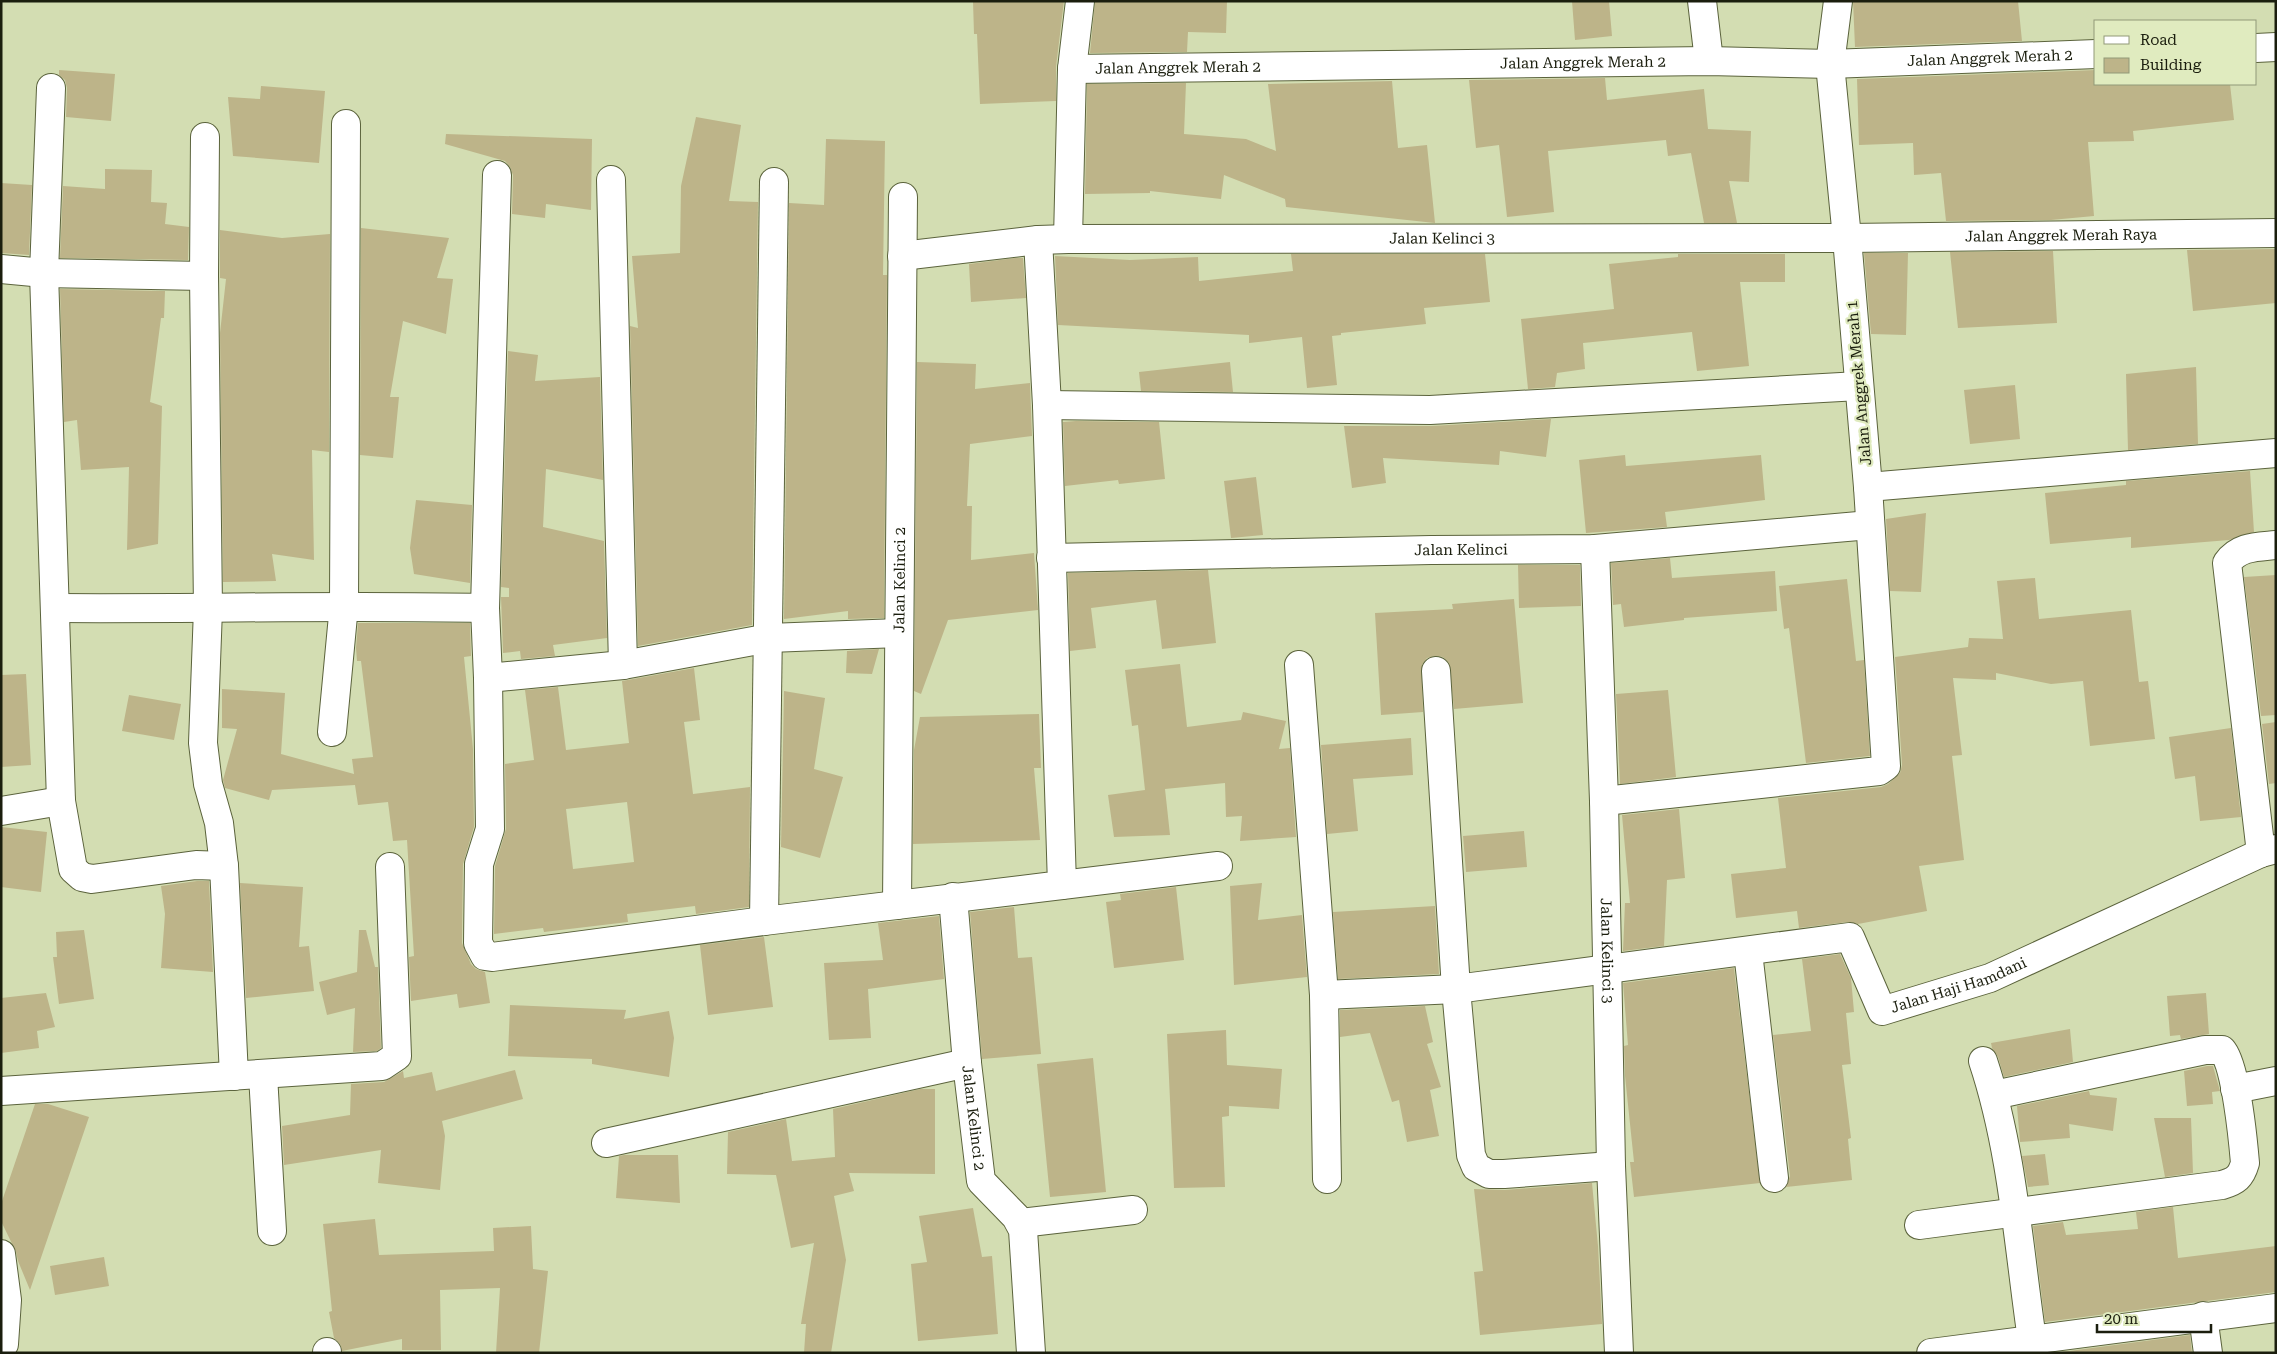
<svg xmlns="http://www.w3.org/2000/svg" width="2277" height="1354" viewBox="0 0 2277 1354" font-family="'Roboto Serif',serif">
  <rect width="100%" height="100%" fill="#d3ddb2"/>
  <!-- building -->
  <path fill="#bdb489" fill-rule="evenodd" d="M973 1H1064L1056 67V101L980 104 977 34H974Z
    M1095 1H1227L1226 33 1188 32 1187 52 1090 53Z
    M1572 1H1609L1612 36 1575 40Z
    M1853 1H2018L2022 41 1855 47Z
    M59 70 115 74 111 121 66 117 67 88 65 80 59 75Z
    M2096 70V84H2230L2234 120 2133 131 2134 141 2088 142 2094 216 2051 220 1946 221 1941 173 1914 175 1913 143 1859 145 1857 79Z
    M1605 78 1607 100 1704 89 1708 129 1751 131 1749 182 1729 181 1737 223H1704L1691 153 1668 156 1666 140 1548 151 1554 212 1507 217 1499 145 1476 148 1469 80Z
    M1392 81 1398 148 1427 145 1435 223 1286 207 1285 199 1224 175 1221 199 1150 191V193L1085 194 1087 84 1186 83 1184 134 1246 139 1276 151 1268 84Z
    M261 86 325 91 319 163 233 156 228 97 260 99Z
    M696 117 741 125 729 201 758 202 752 625 638 646 630 326 638 328 632 256 680 253 681 186Z
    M446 134 592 139 591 210 546 204 545 218 512 214 513 175 510 167 505 161 445 144Z
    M826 139 885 141 883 275H887L884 618 848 619V611L784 619 789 203 824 205Z
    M105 169 152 170 151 202 167 203 165 224 189 227 188 260 60 258 63 186 105 189Z
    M1 183 32 185 29 255 1 253Z
    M361 228 449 238 437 278 453 279 446 334 403 321 390 397H399L393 458 360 455Z
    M220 230 282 238 330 234 329 452 312 450 314 560 272 554 276 581 223 582 220 333 226 279 220 278Z
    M2276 249V303L2193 311 2187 250Z
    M2053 251 2057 323 1958 328 1950 252Z
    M1864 253H1908L1906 335 1871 334Z
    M1291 254H1485L1490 302 1424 308 1426 324 1341 333V335L1332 336 1337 385 1307 388 1302 337 1249 343V335L1058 325 1055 256 1130 260 1198 257 1199 281 1293 271Z
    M1678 254H1785V282H1740L1749 366 1697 371 1692 332 1583 343 1585 369 1557 373 1555 387 1528 389 1521 319 1614 309 1609 264 1678 257Z
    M1015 258H1023L1026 298 971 302 969 264Z
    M60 289 165 291 164 318H161L150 402 162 406 158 544 127 550 129 467 81 470 77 420 64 422Z
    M508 351 538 355 535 381 600 377 603 480 546 469 543 527 604 541 607 638 553 645 555 656 521 659 520 651 503 653 501 597H509V588L501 587Z
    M917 362 976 364 975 389 1030 383 1032 436 970 444 967 506H972L971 560 1034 553 1038 610 948 620 921 694 914 691Z
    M1230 362 1233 392 1141 391 1139 372Z
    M2196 367 2198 444 2128 450 2126 374Z
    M2015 385 2020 439 1970 444 1964 390Z
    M1551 419 1546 457 1500 451 1499 465 1383 458 1386 483 1352 488 1344 426H1431Z
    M1076 421 1159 422 1165 479 1119 484 1118 480 1065 486 1063 422Z
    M1625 455 1626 466 1761 455 1765 500 1665 512 1667 527 1586 533 1579 460Z
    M2250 471 2254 532 2229 540 2131 548V537L2050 544 2045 493 2126 485V481Z
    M1256 477 1263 535 1231 538 1224 481Z
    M416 500 472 505 470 583 414 574 410 548Z
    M1926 513 1921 592 1890 591 1886 519Z
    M1670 558 1672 578 1775 571 1777 611 1684 618V620L1624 627 1621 604 1613 605 1611 563Z
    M1518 565H1580L1581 606 1519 608Z
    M1208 570 1216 643 1162 649 1156 600 1091 608 1096 648 1070 651 1068 573Z
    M2276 575V715L2261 716 2244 577Z
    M2035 578 2039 619 2131 610 2139 682 2148 681 2155 739 2090 746 2083 681 2051 684 1996 673V680L1953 678 1962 755 1952 756 1964 860 1919 866 1927 911 1858 924 1848 922 1799 928 1797 911 1736 918 1731 874 1786 868 1778 798 1881 787 1888 784 1900 773 1902 765 1895 657 1968 647 1969 638 2003 639 1997 581Z
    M1847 579 1856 661 1864 660 1870 756 1806 763 1789 628 1784 629 1779 586Z
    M1514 599 1523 703 1454 709 1449 663 1443 657 1435 656 1427 658 1422 665 1423 712 1381 715 1375 613 1453 609 1452 604Z
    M358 623H470L471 656 464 657 473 749 474 827 463 864 462 943 471 964 476 969 485 972 490 1003 459 1008 457 994 411 1001 409 957 414 956 407 840 393 841 388 802 358 805 355 785 272 790 269 800 225 788 223 780 237 729 222 728V689L285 693 281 754 354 774 352 759 373 757 361 661H357L356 648Z
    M879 649 872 674 846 673 847 651Z
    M1180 664 1187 727 1241 720 1243 712 1286 721 1279 749 1290 748 1296 837 1240 841 1242 816 1226 817 1225 783 1165 789 1170 835 1114 837 1108 795 1145 790 1138 725 1132 726 1125 670Z
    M694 668 700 720 684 722 693 794 750 787 749 907 696 914 695 906 627 914 628 922 544 932 543 928 494 934 495 866 506 829 505 764 534 760 525 690 558 687 566 750 629 743 622 681ZM627 802 634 862 573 869 566 809Z
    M26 674 31 765 1 767V675Z
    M1668 690 1676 777 1620 784 1616 694Z
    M784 691 825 698 814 769 843 777 820 858 781 847Z
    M129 695 181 704 174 740 122 731Z
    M1039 714 1041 768H1034L1040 840 913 844 914 750 920 717Z
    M2276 722V783L2269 784 2262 724Z
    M2231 728 2241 817 2200 821 2195 776 2175 779 2169 737Z
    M1411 738 1413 775 1353 779 1358 831 1327 834 1321 745Z
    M1679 809 1685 878 1667 880 1664 946 1623 951 1625 903H1630L1622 815Z
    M1 827 47 832 41 892 1 887Z
    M1524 831 1527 867 1466 872 1463 836Z
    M197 881H209L213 972 161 968 165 914 161 886Z
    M240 883 303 887 299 947 309 946 314 991 246 998Z
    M1262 883 1258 920 1302 915 1307 977 1234 985 1230 886Z
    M1176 887 1184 960 1114 968 1106 902 1121 900 1120 894Z
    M1435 906 1439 974 1338 979 1333 912Z
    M1014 907 1018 958 1032 957 1041 1054 982 1059 970 912Z
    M939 916 944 979 868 989 871 1038 829 1040 824 963 883 960 878 923Z
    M84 930 94 999 59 1004 53 957H57L56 932Z
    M359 930H366L375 967H378L381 1048 377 1051 353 1052 355 1008 327 1015 319 982 357 972Z
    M764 937 773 1007 708 1015 700 945Z
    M1840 954 1851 978 1854 1012 1846 1013 1851 1064 1842 1065 1851 1138 1848 1139 1852 1180 1786 1187 1790 1176 1773 1035 1811 1031 1802 959Z
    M1734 968 1760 1183 1634 1197 1630 1162H1634L1625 1076 1624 1046 1628 1045 1623 983Z
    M46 993 55 1027 37 1031 39 1048 1 1053V998Z
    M2206 993 2209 1034 2181 1039 2180 1035 2170 1036 2167 996Z
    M510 1005 626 1010 624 1019 669 1011 674 1038 669 1077 592 1064V1059L508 1056Z
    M1425 1006 1433 1042 1427 1044 1441 1087 1430 1090 1439 1136 1407 1142 1399 1100 1392 1102 1370 1033 1340 1037V1010Z
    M2070 1029 2073 1062 2004 1077 1998 1057 1992 1048 1991 1043Z
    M1226 1030 1227 1065 1282 1069 1279 1109 1229 1106V1116L1222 1117 1225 1187 1174 1188 1167 1034Z
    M1093 1058 1106 1192 1050 1197 1037 1064Z
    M2207 1066H2213L2220 1091 2212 1092 2213 1104 2187 1106 2184 1071Z
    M515 1070 523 1099 442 1121 445 1136 440 1190 378 1183 381 1150 284 1165 282 1126 350 1115 351 1084 384 1082 403 1071 404 1078 432 1072 436 1091Z
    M920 1089H935V1174L849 1173 854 1191 834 1196 846 1260 831 1353H804L806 1324H801L814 1243 791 1248 776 1175 727 1174 728 1132 786 1119 792 1161 835 1157 833 1109Z
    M2089 1091 2090 1095 2117 1098 2113 1131 2069 1124 2070 1138 2020 1142 2017 1106Z
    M35 1104H48L89 1117 30 1290 18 1261 16 1252 1 1221V1204Z
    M2154 1118H2191L2193 1173 2165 1177Z
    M2045 1154 2049 1185 2028 1187 2022 1156Z
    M624 1155H678L680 1203 616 1198 619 1156Z
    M1592 1183 1598 1246 1602 1324 1480 1335 1474 1272 1483 1271 1474 1189 1505 1190Z
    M2173 1207 2178 1258 2276 1246V1292L2045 1322 2033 1226 2063 1222 2066 1235 2138 1229 2136 1212Z
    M973 1208 982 1257 992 1256 998 1334 918 1341 911 1264 927 1262 919 1216Z
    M375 1219 379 1255 494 1251 493 1228 531 1226 533 1269 548 1271 539 1353H496L500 1288 440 1290 441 1350H402V1339L342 1351 340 1344 334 1338 329 1312 332 1311 323 1224Z
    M104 1257 109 1286 55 1295 50 1266Z
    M2190 1335 2192 1353H2054Z"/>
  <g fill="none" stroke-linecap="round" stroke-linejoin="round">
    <defs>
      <g id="street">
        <path d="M1702 1 1709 61"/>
        <path d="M2256 48 2276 47"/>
        <path id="s1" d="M1072 69 1709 61 1830 64 2096 54"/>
        <path d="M51 88 44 273 61 801 73 869 82 877 92 879 196 865 224 866"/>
        <path d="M205 137 204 276 208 609 203 743 208 784 219 823 224 866 234 1076"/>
        <path d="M497 175 485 608 488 678 623 665 769 638 899 633"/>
        <path d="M611 180 623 665"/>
        <path d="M1068 239 1072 69 1080 1"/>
        <path id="s2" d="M902 256 1038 240 1068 239 1847 238 2276 233"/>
        <path d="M1 269 44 273 204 276"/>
        <path d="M1047 405 1430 410 1859 386"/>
        <path d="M1868 487 2276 453"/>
        <path id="s3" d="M1595 549 1604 801 1611 1166 1619 1353"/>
        <path id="s4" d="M1051 558 1431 550 1595 549 1870 525"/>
        <path d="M56 608C199 609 342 605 485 608"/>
        <path d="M1299 665 1324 995 1327 1179"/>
        <path d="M1436 671 1456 989 1471 1155 1476 1167 1489 1174H1504L1611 1166"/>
        <path d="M488 678 490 829 479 864 478 943 485 956 492 957 764 921 1062 885 1047 405 1038 240"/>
        <path d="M332 732 344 605 346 124"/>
        <path d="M1604 801 1879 771 1886 766 1868 487 1847 238 1830 64 1838 1"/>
        <path d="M1 811 61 801"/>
        <path d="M2261 853 2227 563C2239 546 2257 547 2276 545"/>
        <path d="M1062 885 1218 866"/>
        <path id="s5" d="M953 897 967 1063 981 1181 1016 1217 1023 1230 1031 1353"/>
        <path id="s6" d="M897 905 903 197"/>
        <path d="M764 921 774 182"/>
        <path d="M1748 952 1774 1178"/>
        <path id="s7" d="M1324 995 1456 989 1850 937 1882 1011 1990 978 2261 853 2276 849"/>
        <path d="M1983 1061C2014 1154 2019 1256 2034 1353"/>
        <path d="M263 1075 272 1231"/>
        <path d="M2235 1089 2276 1081"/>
        <path d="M1 1091 382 1066 397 1056 390 867"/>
        <path d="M606 1143 967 1063"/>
        <path d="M1021 1223 1133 1210"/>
        <path d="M1919 1225 2222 1185C2236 1181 2241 1177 2245 1163 2243 1140 2236 1065 2222 1050H2205L1994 1095"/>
        <path d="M1 1254 7 1300 4 1344 1 1346"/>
        <path d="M2203 1316 2208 1353"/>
        <path d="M327 1353V1352"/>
        <path d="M1931 1353 2276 1308"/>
      </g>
    </defs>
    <!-- street casing -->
    <use href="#street" stroke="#5b633c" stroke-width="30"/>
    <!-- street -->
    <use href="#street" stroke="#fff" stroke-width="28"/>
  </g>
  <g text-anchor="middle" stroke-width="4.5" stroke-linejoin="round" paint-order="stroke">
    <!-- street labels -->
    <g font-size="15" fill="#1b1e0e" stroke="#e0ebbf">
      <text dy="5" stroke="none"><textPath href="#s1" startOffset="918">Jalan Anggrek Merah 2</textPath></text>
      <text dy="5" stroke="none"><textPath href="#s1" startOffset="511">Jalan Anggrek Merah 2</textPath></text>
      <text dy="5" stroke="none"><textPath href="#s1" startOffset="106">Jalan Anggrek Merah 2</textPath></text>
      <text dy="5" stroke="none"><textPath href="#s2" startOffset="1160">Jalan Anggrek Merah Raya</textPath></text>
      <text dy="5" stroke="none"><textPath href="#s2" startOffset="541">Jalan Kelinci 3</textPath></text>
      <text transform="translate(1859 383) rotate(-95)" y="5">Jalan Anggrek Merah 1</text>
      <text dy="5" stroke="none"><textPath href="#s4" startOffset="410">Jalan Kelinci</textPath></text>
      <text dy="5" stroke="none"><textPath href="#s6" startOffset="325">Jalan Kelinci 2</textPath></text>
      <text dy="5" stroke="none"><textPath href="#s3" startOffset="402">Jalan Kelinci 3</textPath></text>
      <text dy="5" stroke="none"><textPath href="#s7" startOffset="691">Jalan Haji Hamdani</textPath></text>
      <text dy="5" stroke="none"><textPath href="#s5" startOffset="222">Jalan Kelinci 2</textPath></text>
    </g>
  </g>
  <!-- border -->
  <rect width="2277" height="1354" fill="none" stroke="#1b1e0e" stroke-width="5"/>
  <!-- legend -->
  <rect x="2094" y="20" width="162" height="65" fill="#e0ebbf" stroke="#919978"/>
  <rect x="2104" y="36" width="25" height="8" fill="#ffffff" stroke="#919978"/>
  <text x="2140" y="45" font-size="15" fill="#1b1e0e">Road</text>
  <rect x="2104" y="58" width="25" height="15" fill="#bdb489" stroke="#919978"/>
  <text x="2140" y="70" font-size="15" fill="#1b1e0e">Building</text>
  <!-- scale -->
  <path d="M2097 1324v8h114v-8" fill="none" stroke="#1b1e0e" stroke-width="2.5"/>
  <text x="2104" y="1324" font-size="15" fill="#1b1e0e" stroke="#e0ebbf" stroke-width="4" paint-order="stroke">20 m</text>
</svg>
